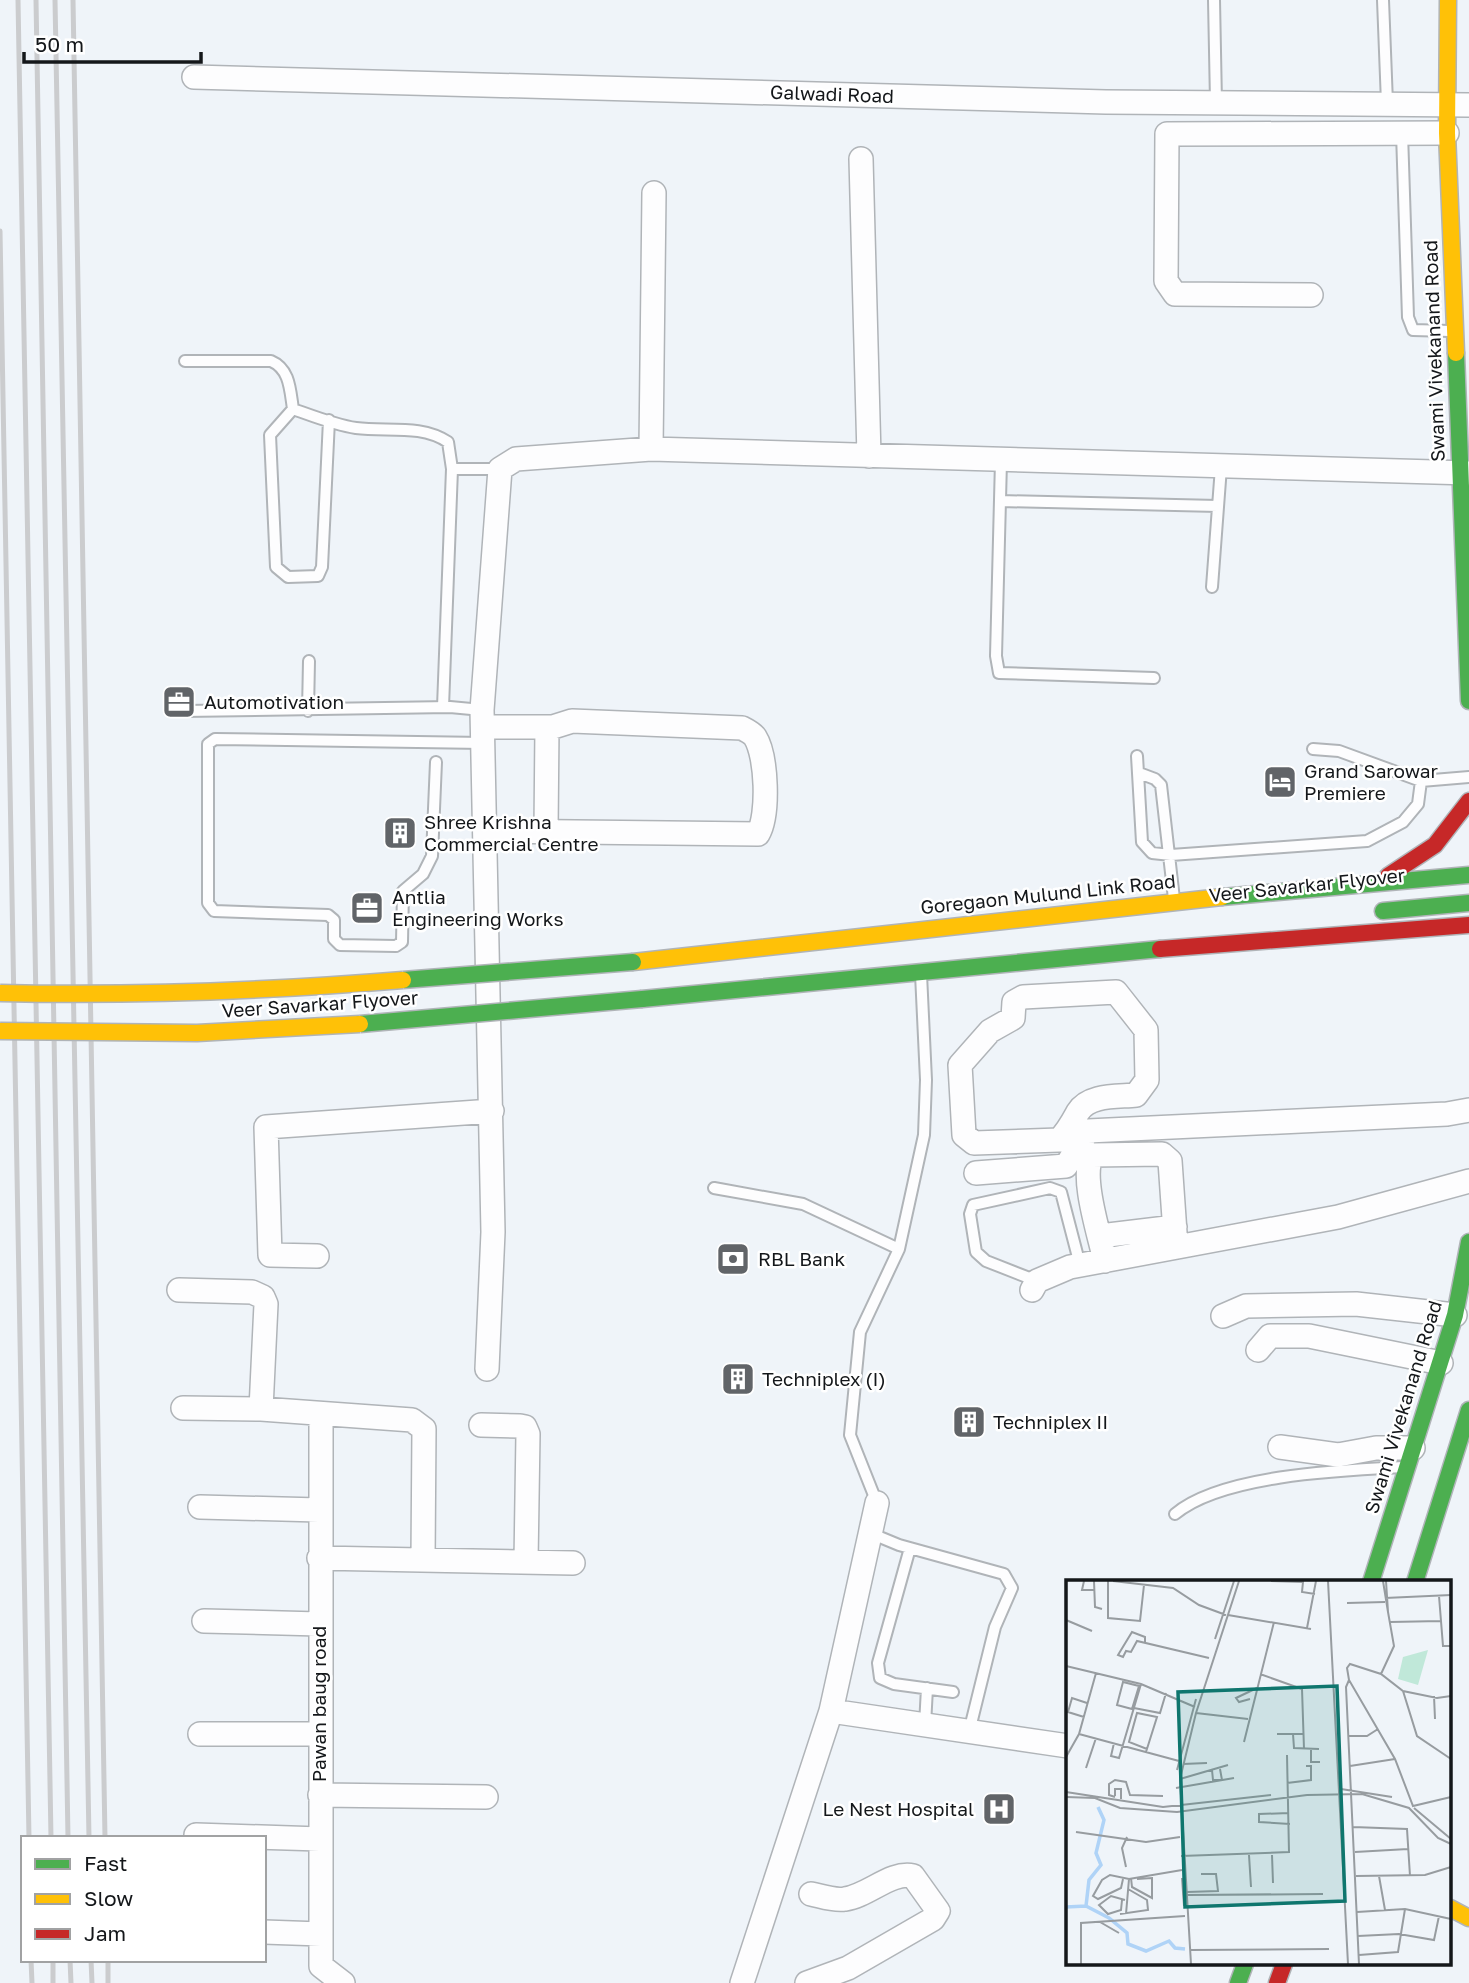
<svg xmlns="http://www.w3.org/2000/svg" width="1469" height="1983" viewBox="0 0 1469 1983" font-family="'Golos Text',sans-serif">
  <rect width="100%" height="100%" fill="#eff4f9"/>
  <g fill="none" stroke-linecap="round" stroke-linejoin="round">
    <defs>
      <path id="lane" d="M1214 0 1216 102
        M1383 0 1387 103
        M1402 133 1408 317 1413 330 1450 331
        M185 361H271C290 369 290 390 293 409 313 416 335 425 356 428 387 432 421 424 448 442L452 469H500
        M293 409 270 435 276 567 288 577 318 576 322 567 329 420
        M1001 461 996 656 999 673 1154 678
        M1001 501 1218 506
        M1212 587 1221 467
        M443 707 452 469
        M184 711 450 707 482 710
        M308 711 309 661
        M1313 749 1339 751 1421 781 1469 777
        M1137 756 1142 842 1152 853 1171 855 1367 841 1403 822 1418 804 1421 781
        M436 762 432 856 423 874 403 891 402 942 396 946 340 945 334 939V920L328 915 214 911 208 903V744L215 739 483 743
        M1139 773 1155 779 1161 785 1174 899
        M714 1188 803 1204 899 1249
        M1037 1281 986 1261 976 1252 970 1214 973 1205 1050 1188 1061 1192 1080 1265
        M877 1503 850 1435 860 1332 899 1249 924 1135 926 1080 921 974
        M1175 1514C1221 1475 1342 1470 1403 1467
        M870 1533 899 1545 1004 1574 1012 1588 995 1627 969 1732
        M910 1548 878 1663 880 1678 894 1684 953 1692
        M925 1725 927 1688"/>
      <path id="street" d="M194 77 1106 102 1469 105
        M861 159 869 456
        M1311 295 1175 294 1166 281 1167 134 1447 133
        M651 449 654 193
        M483 727H553L572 721 742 728C746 730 752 733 755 737 767 756 769 815 758 834L485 831
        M546 831 547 727
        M1116 992 1146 1030 1147 1080 1136 1095C1118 1097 1089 1094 1078 1112 1072 1123 1068 1131 1059 1140L974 1143 964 1135 960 1065 990 1031 1013 1018 1014 1002 1023 997Z
        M976 1173 1066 1166 1088 1131 1447 1114 1469 1110
        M1100 1236 1175 1227
        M317 1256 270 1255 266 1127 492 1111
        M1105 1261C1100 1236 1080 1177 1092 1155L1162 1154 1170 1161 1176 1247
        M179 1290 252 1292 263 1297 266 1304 261 1409
        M1032 1290 1037 1281 1070 1267 1338 1217 1469 1181
        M1223 1316 1246 1306 1356 1304 1455 1315
        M1258 1350 1270 1336H1309L1441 1363
        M487 1369 493 1232 482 710 500 469 516 459 651 449 1469 473
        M183 1408 261 1409 412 1420 424 1429 423 1560
        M321 1414V1966L343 1983
        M481 1425 520 1426 525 1427 528 1434 526 1562
        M1280 1447 1338 1455 1376 1448H1413
        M200 1507 319 1510
        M319 1558 573 1563
        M204 1621 319 1624
        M831 1711 1068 1746
        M200 1734H319
        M320 1795 486 1797
        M196 1835 320 1839
        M264 1932 321 1934
        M742 1983 831 1711 877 1503
        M807 1983 848 1968 933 1919 938 1911 913 1876C891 1871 868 1896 845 1899 834 1901 821 1896 811 1894"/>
      <path id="fast" d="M1456 353 1469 701
        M1222 897 1469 875
        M1383 911 1469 903
        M642 999 1160 949
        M1371 1582 1455 1315 1469 1242
        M1415 1582 1469 1410
        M1238 1983 1245 1964"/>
      <path id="slow" d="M1448 0 1447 133 1456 353
        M633 962 1222 897
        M1450 1908 1469 1918"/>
      <path id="jam" d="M1388 876 1435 845 1469 801
        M1160 949 1469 925
        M1277 1983 1284 1964"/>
    </defs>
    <!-- lane casing -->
    <use href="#lane" stroke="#b0b4b8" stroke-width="14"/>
    <!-- street casing -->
    <use href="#street" stroke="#b0b4b8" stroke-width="26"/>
    <!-- fast casing -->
    <use href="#fast" stroke="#b0b4b8" stroke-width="19"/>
    <!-- slow casing -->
    <use href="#slow" stroke="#b0b4b8" stroke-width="19"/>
    <!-- jam casing -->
    <use href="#jam" stroke="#b0b4b8" stroke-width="19"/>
    <!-- lane -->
    <use href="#lane" stroke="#fdfdfe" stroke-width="10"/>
    <!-- street -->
    <use href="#street" stroke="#fdfdfe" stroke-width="23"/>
    <!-- fast -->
    <use href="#fast" stroke="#4caf50" stroke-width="16"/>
    <!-- slow -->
    <use href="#slow" stroke="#ffc107" stroke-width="16"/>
    <!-- jam -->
    <use href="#jam" stroke="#c62828" stroke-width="16"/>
    <!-- rail -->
    <path stroke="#cbccce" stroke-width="5" d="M18 0 51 1838
      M36 0 68 1838
      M55 0 89 1838
      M73 0 105 1838
      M0 231 29 1838
      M31 1960 32 1983
      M53 1960V1983
      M70 1960 71 1983
      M91 1960 92 1983
      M108 1960V1983"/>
    <defs>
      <path id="fast-bridge" d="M403 980 633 962
        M360 1024 642 999"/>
      <path id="slow-bridge" d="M0 993C135 996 268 991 403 980
        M0 1031 197 1033 360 1024"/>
    </defs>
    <!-- fast-bridge casing -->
    <use href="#fast-bridge" stroke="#b0b4b8" stroke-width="19" stroke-linecap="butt"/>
    <!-- slow-bridge casing -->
    <use href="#slow-bridge" stroke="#b0b4b8" stroke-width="19" stroke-linecap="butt"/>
    <!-- fast-bridge -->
    <use href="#fast-bridge" stroke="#4caf50" stroke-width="16"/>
    <!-- slow-bridge -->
    <use href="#slow-bridge" stroke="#ffc107" stroke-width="16"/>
  </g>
  <!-- icons -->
  <defs>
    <symbol id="office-square" viewBox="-11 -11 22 22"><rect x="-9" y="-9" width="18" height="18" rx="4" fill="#616468" stroke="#fff"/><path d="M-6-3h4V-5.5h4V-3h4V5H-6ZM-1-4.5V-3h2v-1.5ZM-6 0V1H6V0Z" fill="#fff"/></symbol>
    <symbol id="hotel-square" viewBox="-11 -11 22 22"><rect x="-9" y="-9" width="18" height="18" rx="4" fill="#616468" stroke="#fff"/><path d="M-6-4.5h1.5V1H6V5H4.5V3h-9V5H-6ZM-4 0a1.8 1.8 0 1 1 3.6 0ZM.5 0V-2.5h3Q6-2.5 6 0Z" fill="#fff"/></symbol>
    <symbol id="building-square" viewBox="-11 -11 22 22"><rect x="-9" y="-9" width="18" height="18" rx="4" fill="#616468" stroke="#fff"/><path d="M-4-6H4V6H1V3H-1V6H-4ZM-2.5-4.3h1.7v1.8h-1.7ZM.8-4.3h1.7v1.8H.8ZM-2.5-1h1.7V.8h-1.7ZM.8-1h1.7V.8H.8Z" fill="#fff"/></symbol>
    <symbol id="bank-square" viewBox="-11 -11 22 22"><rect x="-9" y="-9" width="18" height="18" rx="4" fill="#616468" stroke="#fff"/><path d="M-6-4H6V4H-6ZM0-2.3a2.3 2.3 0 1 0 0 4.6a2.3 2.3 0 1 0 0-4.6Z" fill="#fff"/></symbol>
    <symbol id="hospital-square" viewBox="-11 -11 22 22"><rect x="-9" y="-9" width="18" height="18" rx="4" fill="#616468" stroke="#fff"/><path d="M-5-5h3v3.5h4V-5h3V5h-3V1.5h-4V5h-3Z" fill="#fff"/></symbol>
  </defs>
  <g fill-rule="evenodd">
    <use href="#office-square" x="160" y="683" width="38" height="38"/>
    <use href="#hotel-square" x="1261" y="763" width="38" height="38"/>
    <use href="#building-square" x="381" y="814" width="38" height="38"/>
    <use href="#office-square" x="348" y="889" width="38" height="38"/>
    <use href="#bank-square" x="714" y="1240" width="38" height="38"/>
    <use href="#building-square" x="719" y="1360" width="38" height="38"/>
    <use href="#building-square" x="950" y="1403" width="38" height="38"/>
    <use href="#hospital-square" x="980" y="1790" width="38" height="38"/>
  </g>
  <g text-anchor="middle" stroke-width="5" stroke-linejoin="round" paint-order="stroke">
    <!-- street labels -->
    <g font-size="19" fill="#14171a" stroke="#fff">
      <text transform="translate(832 94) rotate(2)" y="7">Galwadi Road</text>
      <text transform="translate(1434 351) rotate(-92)" y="7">Swami Vivekanand Road</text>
      <text transform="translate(1307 885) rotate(-6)" y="7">Veer Savarkar Flyover</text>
      <text transform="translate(1048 894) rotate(-6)" y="7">Goregaon Mulund Link Road</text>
      <text transform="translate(320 1004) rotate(-4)" y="7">Veer Savarkar Flyover</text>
      <text transform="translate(1403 1407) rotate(-73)" y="7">Swami Vivekanand Road</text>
      <text transform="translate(319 1704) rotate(-90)" y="7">Pawan baug road</text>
    </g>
    <!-- poi labels -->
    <g font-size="19" fill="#14171a" stroke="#fff" text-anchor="start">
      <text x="204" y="709">Automotivation</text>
      <text x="1304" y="778">Grand Sarowar<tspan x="1304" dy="22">Premiere</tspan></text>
      <text x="424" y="829">Shree Krishna<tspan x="424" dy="22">Commercial Centre</tspan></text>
      <text x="392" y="904">Antlia<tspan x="392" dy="22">Engineering Works</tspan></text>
      <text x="758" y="1266">RBL Bank</text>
      <text x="762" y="1386">Techniplex (I)</text>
      <text x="993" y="1429">Techniplex II</text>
      <text x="974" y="1816" text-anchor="end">Le Nest Hospital</text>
    </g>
  </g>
  <!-- overview -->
  <g transform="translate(1066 1580)">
    <rect width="385" height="385" fill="#eff4f9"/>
    <path d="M362 70 352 105 332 99 337 77Z" fill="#c0e8d9"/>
    <path fill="none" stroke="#afd3f7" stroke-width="3.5" d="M20 326 23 300 35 285 30 273 38 240 32 227M0 327 20 326 43 338 61 353 62 364 80 371 103 361 109 368 119 369"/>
    <path fill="none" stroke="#979ca0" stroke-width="2" d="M18 1 16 10H28M28 1 29 27 36 29M42 1V38L74 41 78 5M47 1 107 8 133 25 160 35M205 1 237 2 236 12 249 14M262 1 282 384M317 1 322 32 320 1M373 16 377 66H385M319 18 385 15M281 23 319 22M162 35 245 49M0 40 26 51M324 42 375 41M241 48 250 1M149 59 168 1M79 62V57L66 52 52 75 57 77 60 71 65 72 71 61 143 78M0 86 75 104 129 127M194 94 236 109 238 169M315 94 328 66 322 32M283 100 280 107 293 384M57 102 73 106 66 129 51 125ZM337 111 351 156 385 179M368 116 369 139M385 116 371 118 337 111 315 94 284 84 281 88 283 100 329 179 347 226 385 217M184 119 173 122 170 118 191 108M68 128 94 133 100 113M130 133 182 139M18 137 2 132 6 118 21 123M13 154 113 181M211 154H238M227 154 228 168 253 169M282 156H301L312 149M178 162 208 42M48 163 45 176 53 178 75 104M245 169V182H254M80 172 91 137 71 133 63 162 81 169M0 177 13 154 30 93M117 184 141 183M284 186 329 179M20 188 30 158M111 190 130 119M146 190 147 200H156L154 189M114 199 162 185M221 203 245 200V186H240M110 208 168 198M275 209 326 217M0 212 97 227 205 215M49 216V209H55V219M0 217 29 218 54 228 111 232 241 215 296 214 343 228 372 258 385 264M49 217 43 215V204L49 200 60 202 64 215 97 216M348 228 385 259M223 233 193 234V242L224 244M287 247 341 249 344 296M10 252 80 262 114 257M289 272 342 269M183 275 185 307M206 275 207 303M115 276 223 272 221 175M60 287 56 268 61 257M290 296 359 295 385 287M313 296 319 330M65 298 66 307 86 318V298L71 299M116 298 118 326M57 299 55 308 32 319 27 316 36 300 44 295 63 299 116 290M121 312 152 311 150 294H135M121 315 257 314M56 320 55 330 42 334 33 325 45 316 59 320M291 332 339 329 385 339M54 334 82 330 81 320 62 309M60 334 63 299M34 342 53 353M292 356 333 354 368 360 373 336M124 370 263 369M293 375 332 372 339 329M15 384V343L119 336M125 384 114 199 130 133 173 1"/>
    <path fill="#0f766e" fill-opacity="0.15" stroke="#0f766e" stroke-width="3.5" d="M271 106 279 321 119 327 112 112Z"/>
    <rect width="385" height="385" fill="none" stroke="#14171a" stroke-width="3.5"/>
  </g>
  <!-- legend -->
  <rect x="21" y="1836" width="245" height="126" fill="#ffffff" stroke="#a1a2a3" stroke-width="2"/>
  <rect x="35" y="1859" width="35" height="10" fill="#4caf50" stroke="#a1a2a3" stroke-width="2"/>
  <text x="84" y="1871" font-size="21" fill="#14171a">Fast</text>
  <rect x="35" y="1894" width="35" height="10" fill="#ffc107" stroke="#a1a2a3" stroke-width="2"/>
  <text x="84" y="1906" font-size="21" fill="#14171a">Slow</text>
  <rect x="35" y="1929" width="35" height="10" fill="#c62828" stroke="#a1a2a3" stroke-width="2"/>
  <text x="84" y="1941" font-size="21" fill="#14171a">Jam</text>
  <!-- scale -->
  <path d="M24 52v10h177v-10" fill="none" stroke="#14171a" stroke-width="3.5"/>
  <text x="35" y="52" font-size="21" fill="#14171a" stroke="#ffffff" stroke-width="5" paint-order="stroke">50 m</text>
</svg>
